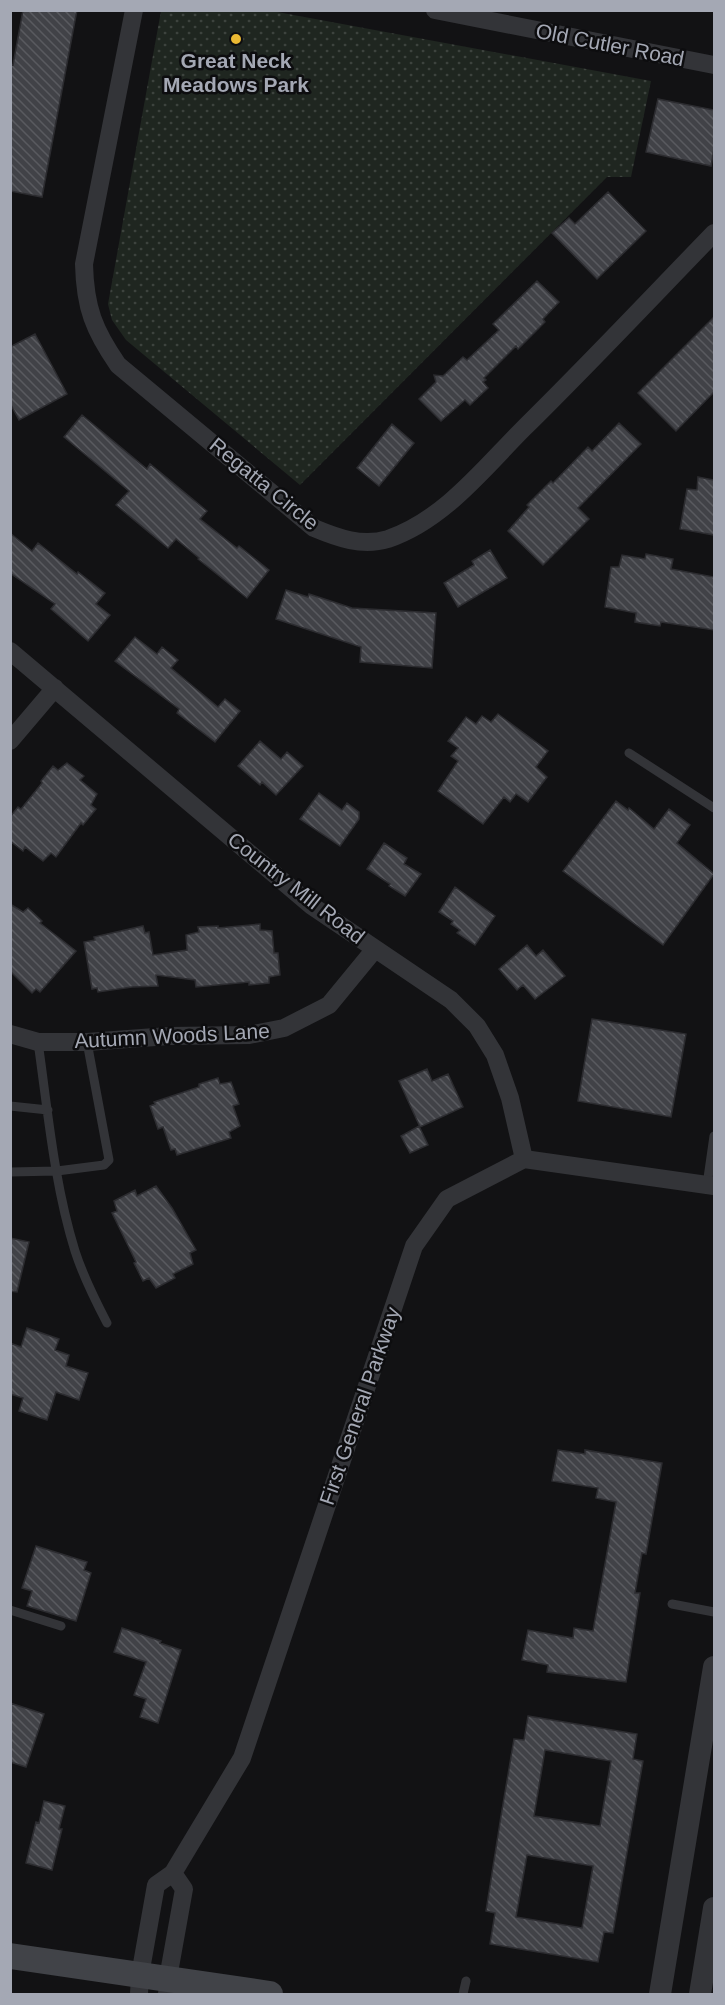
<svg xmlns="http://www.w3.org/2000/svg" width="725" height="2005" viewBox="0 0 725 2005" font-family="Arial,sans-serif">
  <defs>
    <pattern id="park-dots" width="8" height="8" patternUnits="userSpaceOnUse" patternTransform="scale(1.5)"><rect width="8" height="8" fill="#1f2620"/><path d="M2 2h.1M6 6h.1" fill="none" stroke="#3d433e" stroke-width="1.8" stroke-linecap="round"/></pattern>
    <pattern id="building-back-hatch" width="6" height="6" patternUnits="userSpaceOnUse" patternTransform="scale(1.5)"><rect width="6" height="6" fill="#414247"/><path d="M-1 5l2 2M0 0l6 6M5-1l2 2" fill="none" stroke="#595a5f"/></pattern>
  </defs>
  <rect width="100%" height="100%" fill="#121214"/>
  <!-- park -->
  <path fill="url(#park-dots)" d="M161 11H272L651 81 631 177H607L300 485 126 340 112 320 108 304Z"/>
  <!-- building -->
  <path fill="url(#building-back-hatch)" stroke="#2c2c30" stroke-width="1.5" fill-rule="evenodd" d="M23 10H77L42 197 10 191V64L13 65Z
    M658 99 714 110V149L711 166 646 152Z
    M608 192 646 231 597 279 552 233 569 218 575 224Z
    M537 281 559 302 543 319 545 322 518 349 516 346 484 378 486 380 483 382 488 388 470 405 465 400 441 421 419 399 436 382 434 375 443 376 463 357 467 360 499 330 493 324Z
    M714 317V392L676 431 638 393Z
    M35 334 67 394 19 420 10 403V347Z
    M82 415 147 469 150 464 207 511 200 519 237 548 239 546 269 570 247 598 198 559 199 558 176 539 168 548 116 505 129 491 64 437Z
    M619 423 641 444 578 508 589 519 543 565 508 531 529 507 527 505 551 481 553 483 588 447 592 451Z
    M392 424 414 443 379 486 357 468Z
    M698 477 714 480V535L680 529 687 489 697 490Z
    M10 533 32 551 38 543 77 574 78 572 105 593 96 604 110 615 88 641 51 609 55 604 10 573Z
    M490 550 507 578 458 607 444 583 474 565 472 561Z
    M646 554 673 559 671 569 714 577V630L661 622 660 626 635 622 636 613 605 607 611 567H619L622 555 645 559Z
    M286 590 308 597 309 594 352 608 436 613 432 668 360 662 361 647 276 619Z
    M135 637 157 654 162 647 178 660 171 668 218 707 225 699 240 711 215 742 177 713 179 709 115 661Z
    M498 714 548 751 536 767 547 777 528 802 516 794 510 802 504 797 483 824 438 791 458 761 451 756 458 748 448 741 466 717 476 724 482 716 491 722Z
    M260 741 281 759 287 752 303 766 276 795 262 782 260 785 238 766Z
    M67 763 84 776 80 780 97 794 91 805 96 809 83 825 81 823 56 857 51 853 43 861 25 847 23 851 10 841V817L18 807 21 809 42 783 41 781 53 766 58 770Z
    M319 793 342 810 347 803 359 812V819L340 846 300 819Z
    M616 801 628 810 629 808 654 829 669 809 690 825 677 843 714 874 663 945 563 871Z
    M384 843 407 858 404 864 421 874 405 896 389 886 390 884 367 869Z
    M455 887 495 916 475 945 457 933 460 930 451 924 453 921 439 912Z
    M10 904 23 912 28 908 42 921 40 923 76 951 40 992 36 989 32 993 10 971Z
    M260 924V930L272 931 274 953H278L280 975 269 977V983L249 985V982L196 987 195 980 156 975 158 986 132 987 98 992 97 988 92 989 84 942 95 940 94 937 143 926 145 933 149 932 153 955 187 950 186 935 199 932 198 927 218 926V928Z
    M527 945 536 956 543 950 565 976 535 999 523 985 517 990 499 969Z
    M592 1019 686 1034 671 1117 578 1101Z
    M427 1069 432 1081 448 1074 463 1107 420 1127 399 1081Z
    M218 1078 220 1084 231 1082 239 1104 233 1106 240 1126 229 1132 231 1138 177 1155 175 1149 171 1150 163 1127 158 1129 150 1106 155 1104 154 1102 199 1087V1084Z
    M419 1126 428 1145 410 1153 401 1136Z
    M156 1186 172 1208 196 1250 190 1253 193 1264 173 1274 175 1278 156 1288 149 1278 143 1281 134 1263 136 1262 112 1213 117 1211 114 1201 135 1190 137 1196Z
    M10 1238 29 1242 17 1292 10 1291Z
    M27 1328 59 1339 55 1350 69 1355 66 1366 88 1373 79 1400 56 1392 47 1420 19 1411 23 1398 10 1394V1343L21 1347Z
    M558 1450 585 1454V1450L662 1463 646 1554 642 1553 635 1593H640L626 1682 547 1672 548 1665 522 1660 528 1630 573 1638 574 1628 593 1631 616 1502 596 1498 598 1488 552 1481Z
    M36 1546 87 1562 84 1570 91 1573 76 1621 27 1606 32 1591 22 1588Z
    M122 1628 161 1641 160 1643 181 1650 158 1723 140 1717 146 1699 134 1695 146 1662 114 1652Z
    M10 1703 44 1714 26 1767 10 1762Z
    M528 1716 637 1734 633 1759 643 1761 613 1933 604 1932 598 1962 490 1944 495 1913 486 1911 501 1816 514 1739 524 1740ZM545 1750 611 1761 600 1826 534 1816ZM527 1855 593 1866 582 1928 516 1917Z
    M44 1801 65 1806 59 1829H62L52 1870 26 1863 36 1822 39 1823Z"/>
  <g fill="none" stroke-linecap="round" stroke-linejoin="round">
    <!-- service -->
    <path stroke="#333438" stroke-width="9" d="M629 753 714 808
      M38 1042C48 1112 54 1183 75 1251 83 1276 95 1300 107 1323
      M10 1106 48 1110
      M10 1172 57 1171 104 1165 109 1160 87 1042
      M707 1185 714 1136
      M672 1604 714 1612
      M10 1610 61 1626
      M463 1994 466 1981"/>
    <!-- minor -->
    <path stroke="#333438" stroke-width="18" d="M134 10 84 264C85 308 94 330 118 365L314 528C338 538 362 547 388 539 444 520 484 468 524 428 589 364 651 298 714 233
      M435 10 714 65
      M10 651 312 906 451 1000 477 1026 495 1055 510 1098 524 1159
      M10 741 55 688
      M10 1034 38 1042H87L169 1036 249 1035 284 1028 329 1005 375 949
      M139 1994 140 1975 156 1885 173 1873 242 1758 414 1246 447 1199 524 1159 714 1186
      M167 1994 170 1967 184 1889 173 1873"/>
    <!-- tertiary -->
    <path stroke="#333438" stroke-width="22" d="M660 1994 714 1667
      M700 1994 714 1908"/>
    <!-- secondary -->
    <path stroke="#414348" stroke-width="26" d="M10 1956 270 1994"/>
  </g>
  <!-- markers -->
  <circle fill="#eab933" stroke="#0d0d0f" stroke-width="2" cx="236" cy="39" r="6"/>
  <g text-anchor="middle" stroke-width="5" stroke-linejoin="round" paint-order="stroke">
    <!-- street labels -->
    <g font-size="21" fill="#a4a8b4" stroke="#0d0d0f">
      <text transform="translate(610 45) rotate(11)" y="7">Old Cutler Road</text>
      <text transform="translate(264 484) rotate(39)" y="7">Regatta Circle</text>
      <text transform="translate(296 888) rotate(38)" y="7">Country Mill Road</text>
      <text transform="translate(172 1036) rotate(-3)" y="7">Autumn Woods Lane</text>
      <text transform="translate(360 1406) rotate(-71)" y="7">First General Parkway</text>
    </g>
    <!-- poi labels -->
    <g font-size="21" font-weight="bold" fill="#a4a8b4" stroke="#0d0d0f">
      <text x="236" y="68">Great Neck<tspan x="236" dy="24">Meadows Park</tspan></text>
    </g>
  </g>
  <!-- border -->
  <rect width="725" height="2005" fill="none" stroke="#a4a8b4" stroke-width="24"/>
</svg>
